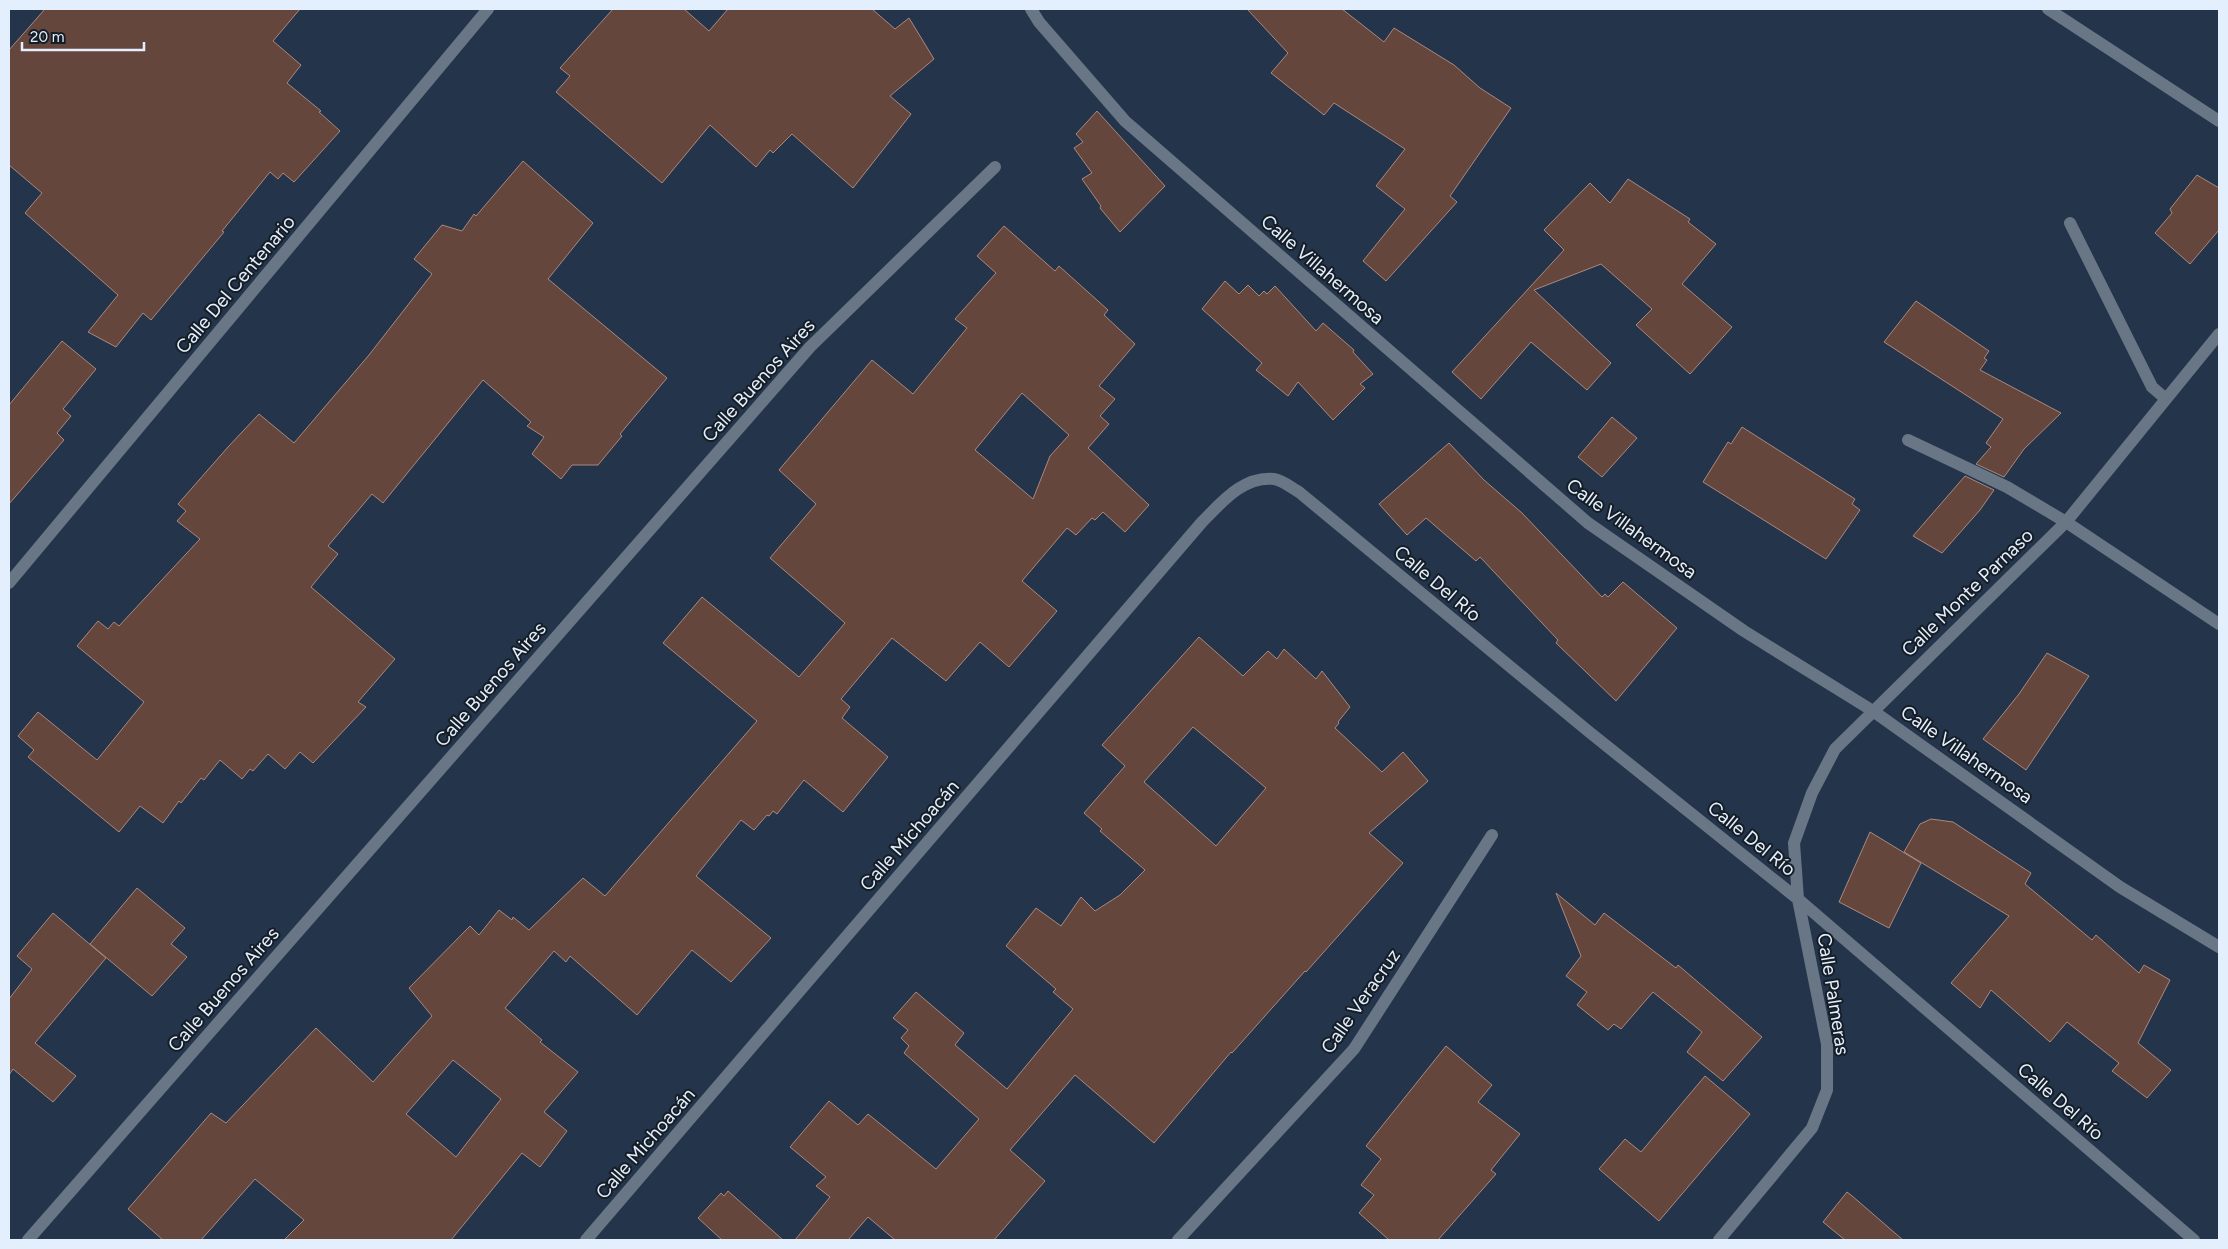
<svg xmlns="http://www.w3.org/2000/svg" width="2228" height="1249" viewBox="0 0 2228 1249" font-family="Figtree,sans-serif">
  <rect width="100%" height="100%" fill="#24354b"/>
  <!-- building -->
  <path fill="#65463d" stroke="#ab887e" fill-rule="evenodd" d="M45 9H300L273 41 301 65 287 83 321 111 319 112 340 131 294 182 283 173 278 179 270 172 222 231 224 232 151 320 143 313 116 347 88 332 118 295 25 213 42 193 9 165V50Z
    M613 9H684L709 31 728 9H872L895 29 909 18 934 59 890 96 911 114 853 188 792 134 773 153 770 150 756 167 710 125 662 183 556 92 570 76 560 68Z
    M1247 9H1342L1384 42 1394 28 1454 65 1480 88 1511 108 1450 196 1457 202 1386 281 1363 261 1405 209 1376 186 1405 149 1334 103 1324 115 1271 73 1288 53Z
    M1097 111 1165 186 1120 232 1100 208 1101 206 1082 179 1092 173 1074 148 1083 142 1076 134Z
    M523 161 593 223 548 279 667 378 620 434 622 436 598 465H572L561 479 532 454 544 437 527 426 531 422 483 380 383 503 372 494 328 546 338 554 311 587 395 659 358 702 366 707 313 763 300 752 285 769 268 754 253 771 250 769 242 779 220 760 204 780 201 778 181 803 179 801 163 823 140 806 119 832 28 757 34 750 18 736 38 712 97 760 144 702 77 646 98 621 108 629 114 622 119 626 200 539 177 521 186 511 178 504 228 447 259 414 294 443 369 355 432 274 414 259 442 225 462 231 474 214 476 216Z
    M2197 175 2219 188V230L2190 264 2155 233 2172 213 2170 209Z
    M1628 179 1690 219 1688 222 1716 244 1682 284 1732 327 1690 374 1636 325 1652 309 1601 264 1534 290 1611 363 1587 390 1531 342 1481 399 1452 372 1564 250 1544 230 1590 183 1610 203Z
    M1004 226 1055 271 1059 266 1108 310 1104 315 1135 344 1099 386 1115 399 1100 416 1109 424 1088 448 1149 505 1125 532 1103 512 1095 520 1092 518 1076 535 1067 528 1022 581 1057 611 1009 667 980 642 946 681 892 638 841 699 850 707 842 718 888 757 843 812 804 780 777 814 773 811 769 816 767 815 754 830 741 820 696 876 771 938 731 982 692 950 637 1015 570 956 566 962 554 951 505 1008 542 1040 540 1042 578 1072 544 1112 567 1131 540 1167 522 1153 451 1240H284L304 1220 255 1179 201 1240H163L128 1209 211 1113 226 1123 316 1028 373 1082 432 1016 409 988 470 926 479 935 499 910 512 920 513 917 529 930 583 878 605 896 757 721 663 643 702 597 799 677 845 623 770 558 816 504 779 470 872 360 913 394 967 328 955 319 996 273 977 256ZM1022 393 1069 435 1050 456 1033 499 975 450ZM453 1060 501 1099 456 1157 406 1114Z
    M1225 281 1239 294 1248 285 1259 296 1264 291 1267 294 1275 286 1316 331 1323 323 1354 350 1353 352 1373 374 1360 384 1365 388 1333 420 1298 382 1288 396 1256 370 1262 363 1202 309Z
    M1916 301 1989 351 1984 358 1987 360 1980 370 2061 413 2024 449 2004 477 1976 464 1991 447 1986 443 2003 419 1884 342Z
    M62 341 96 369 63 409 71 416 57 433 64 440 9 504V405Z
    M1612 417 1637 438 1602 477 1578 457Z
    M1742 427 1855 499 1852 504 1860 510 1826 559 1703 482 1728 442 1731 444Z
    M1449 443 1484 480 1522 513 1602 597 1605 594 1608 597 1623 582 1677 628 1616 701 1556 643 1558 640 1480 557 1476 561 1426 518 1407 535 1379 504Z
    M1965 476 1994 490 1980 510 1942 553 1913 536Z
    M1199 637 1243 676 1268 651 1277 659 1284 649 1316 679 1322 671 1350 707 1338 722 1339 723 1335 728 1382 772 1403 752 1428 781 1369 833 1403 863 1306 972 1305 971 1232 1053 1231 1052 1154 1143 1075 1075 1010 1150 1045 1181 994 1240H895L868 1217 848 1240H795L830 1197 816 1186 826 1177 790 1147 829 1101 858 1125 868 1114 936 1169 979 1119 904 1053 909 1046 901 1038 908 1030 893 1018 916 992 964 1033 955 1045 1007 1089 1073 1009 1053 992 1056 989 1006 946 1036 908 1061 926 1081 897 1095 911 1120 895 1145 870 1100 831 1102 829 1084 813 1125 766 1102 745ZM1193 727 1266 788 1216 846 1144 782Z
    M2047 653 2089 676 2026 770 1983 739 2019 694Z
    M1931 819 1953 822 2031 873 2025 884 2092 940 2096 935 2139 973 2144 965 2170 980 2138 1043 2171 1070 2147 1098 2112 1071 2119 1063 2067 1022 2050 1042 1991 990 1980 1008 1951 983 2009 916 1904 852 1920 824Z
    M1870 832 1921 863 1889 928 1839 902Z
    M137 888 185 928 171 944 187 957 152 996 90 944Z
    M1556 893 1595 925 1604 913 1676 968 1678 965 1762 1037 1723 1081 1687 1052 1702 1032 1653 992 1621 1029 1614 1024 1608 1030 1577 1005 1587 992 1566 976 1581 956Z
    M53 913 106 958 35 1043 76 1076 53 1102 13 1069 9 1075V999L32 969 17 956Z
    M1446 1046 1492 1085 1478 1102 1520 1134 1491 1170 1496 1174 1438 1240H1389L1359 1213 1374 1195 1361 1185 1381 1159 1366 1146Z
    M1705 1076 1750 1114 1659 1221 1599 1169 1625 1139 1641 1152Z
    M728 1191 783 1240H722L698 1218 721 1193 724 1196Z
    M1847 1192 1851 1195 1903 1240H1845L1823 1222Z"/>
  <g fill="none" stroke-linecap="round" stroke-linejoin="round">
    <!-- minor -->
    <path stroke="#697685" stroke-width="12" d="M1031 9 1039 22 1125 121 1588 523 1744 631 1873 711 2120 887 2219 947
      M2048 9 2219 121
      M2070 223 2152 387 2166 399
      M1908 440 2007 487 2066 522 2219 624
      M9 583 488 9
      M28 1240 810 347 995 167
      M586 1240 1202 522C1222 502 1243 476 1274 479 1282 480 1292 488 1299 492L1588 731 1798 899 2194 1240
      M1178 1240 1354 1049 1492 835
      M1719 1240 1812 1128 1827 1090V1044L1798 899 1794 843 1812 793 1835 749 2066 522 2219 334"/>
  </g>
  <g text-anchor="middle" stroke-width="4" stroke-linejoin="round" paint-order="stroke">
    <!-- street labels -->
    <g font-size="19" fill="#e4effd" stroke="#151d26">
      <text transform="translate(1323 269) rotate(41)" y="7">Calle Villahermosa</text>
      <text transform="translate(235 284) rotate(-50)" y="7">Calle Del Centenario</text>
      <text transform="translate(758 380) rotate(-48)" y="7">Calle Buenos Aires</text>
      <text transform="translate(1632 528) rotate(36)" y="7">Calle Villahermosa</text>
      <text transform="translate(1438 583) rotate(40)" y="7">Calle Del Río</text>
      <text transform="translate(1967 592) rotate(-44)" y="7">Calle Monte Parnaso</text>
      <text transform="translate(490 684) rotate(-49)" y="7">Calle Buenos Aires</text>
      <text transform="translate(1967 754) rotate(35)" y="7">Calle Villahermosa</text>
      <text transform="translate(909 835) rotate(-49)" y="7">Calle Michoacán</text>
      <text transform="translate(1752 838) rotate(39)" y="7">Calle Del Río</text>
      <text transform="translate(223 989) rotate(-49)" y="7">Calle Buenos Aires</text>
      <text transform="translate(1834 994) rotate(81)" y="7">Calle Palmeras</text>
      <text transform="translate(1360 1001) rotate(-55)" y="7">Calle Veracruz</text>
      <text transform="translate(2061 1101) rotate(41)" y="7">Calle Del Río</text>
      <text transform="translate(645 1143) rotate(-49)" y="7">Calle Michoacán</text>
    </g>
  </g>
  <!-- border -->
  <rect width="2228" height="1249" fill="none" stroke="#e4effd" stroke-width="20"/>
  <!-- scale -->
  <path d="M22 42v8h122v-8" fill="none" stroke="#e4effd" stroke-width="2.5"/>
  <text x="30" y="42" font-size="15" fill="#e4effd" stroke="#151d26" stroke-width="4" paint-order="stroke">20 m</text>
</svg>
